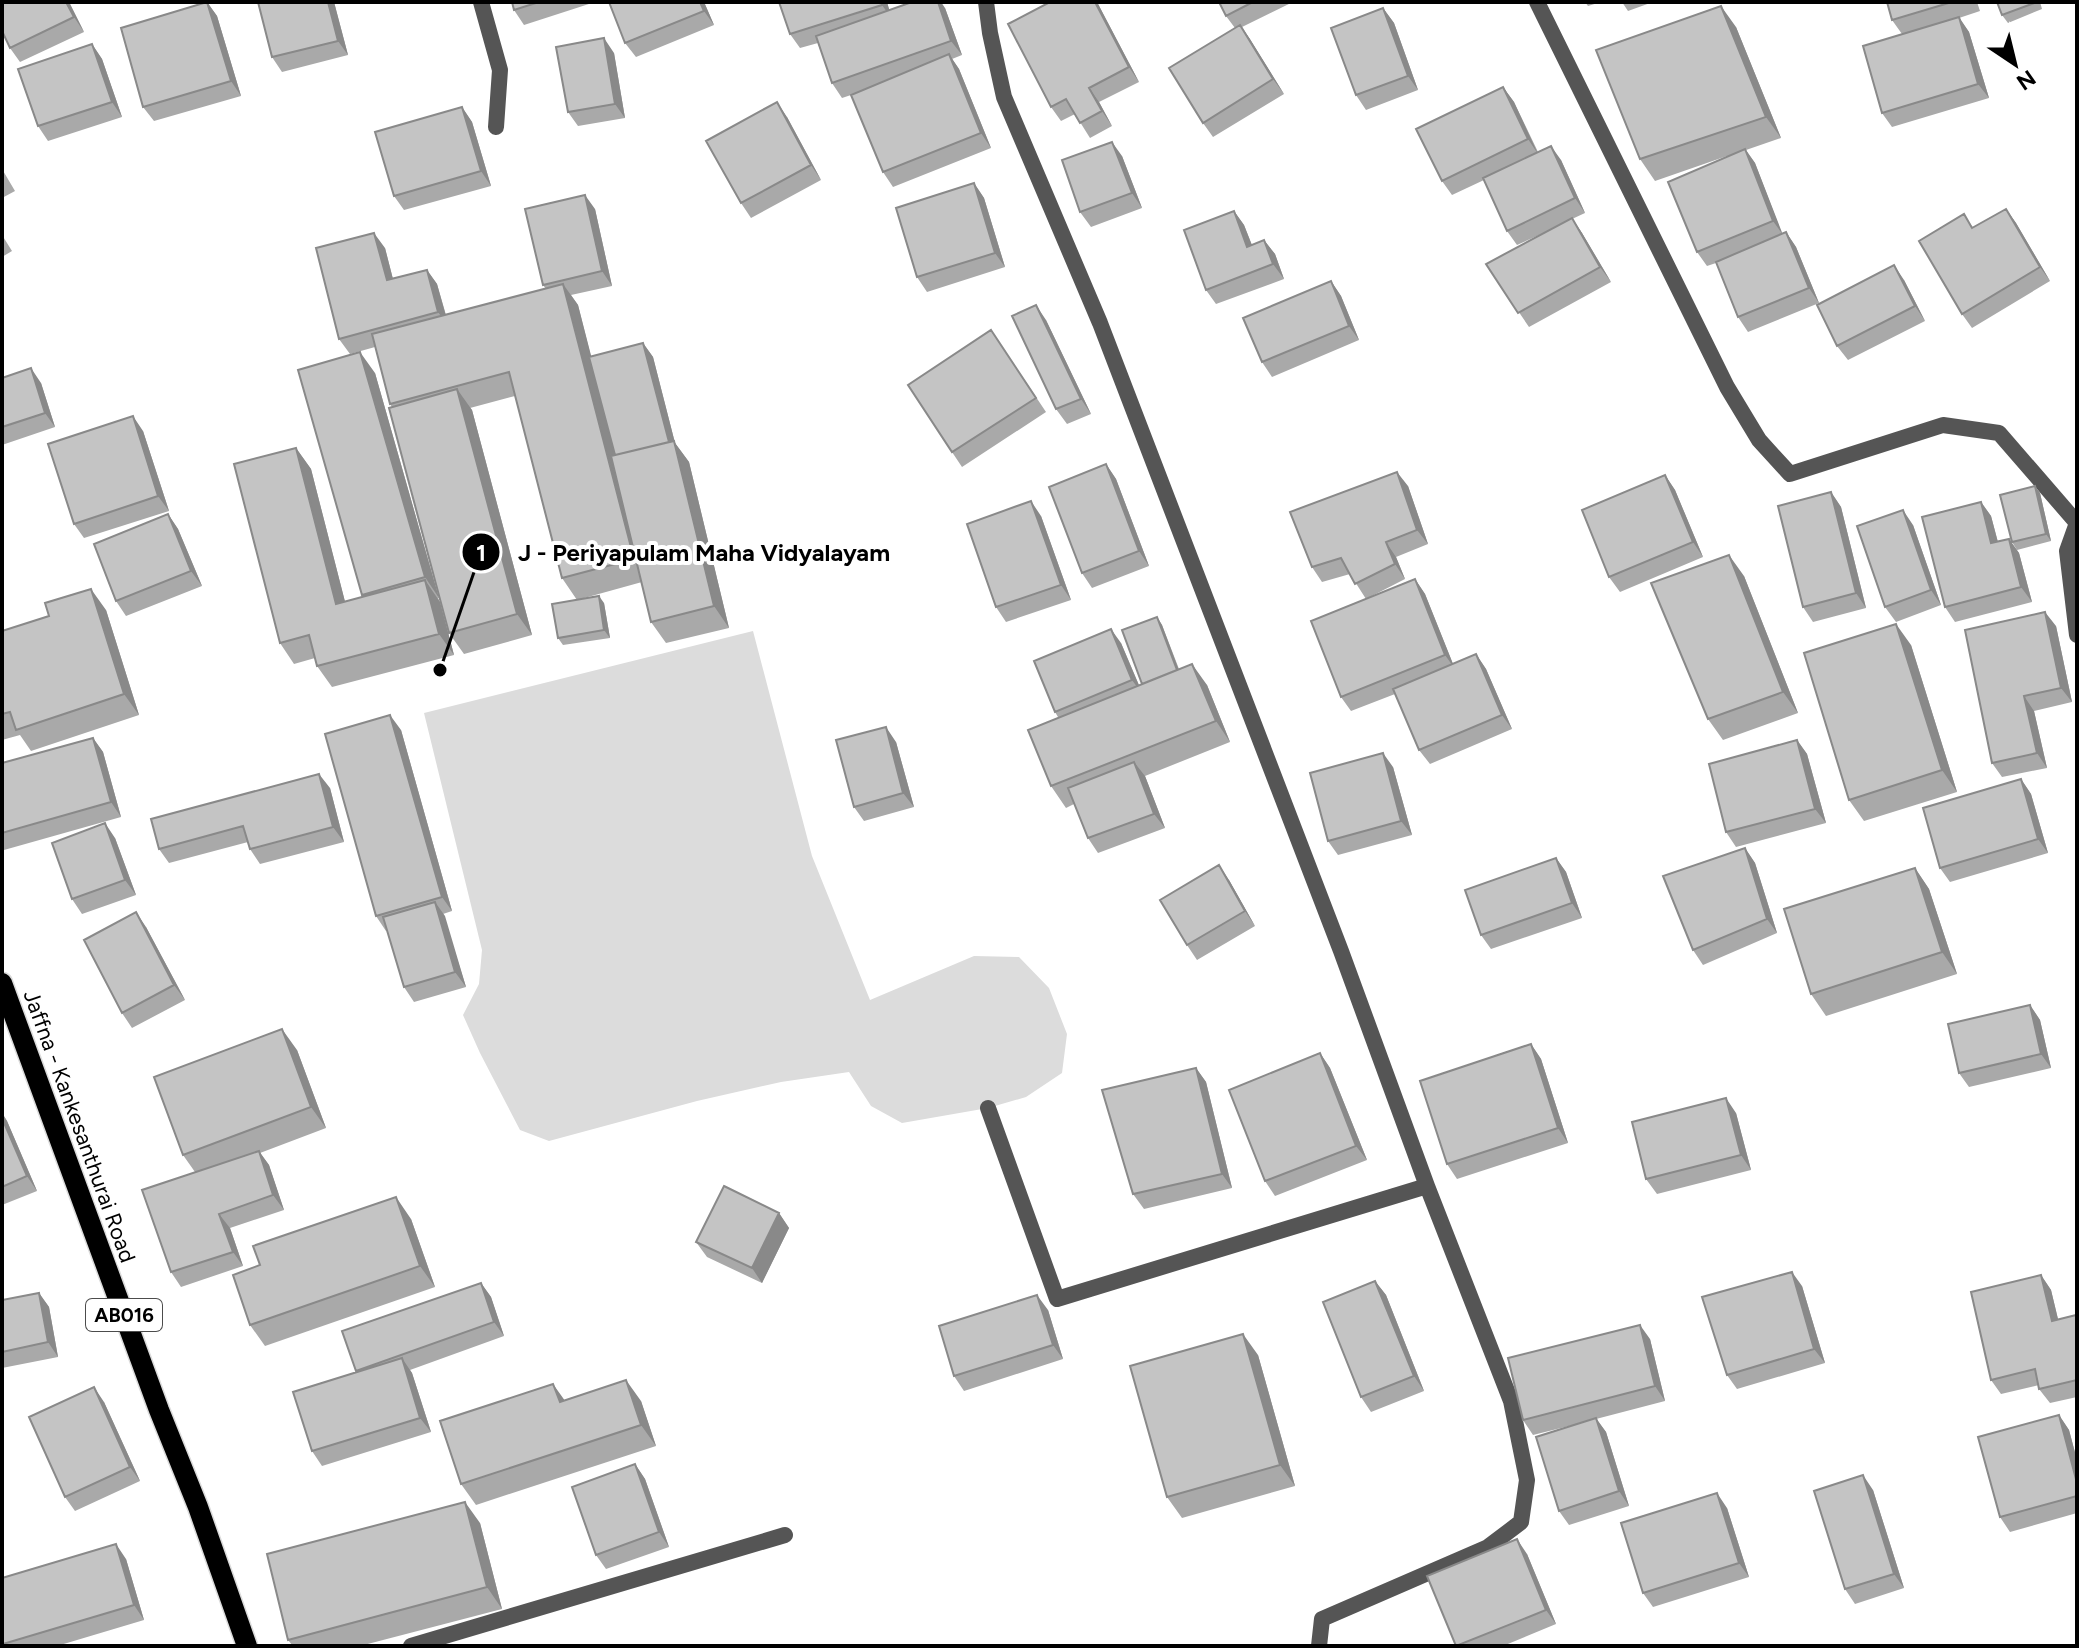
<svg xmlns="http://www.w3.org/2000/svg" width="2079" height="1648" viewBox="0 0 2079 1648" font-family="Figtree,sans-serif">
  <rect width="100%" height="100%" fill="#fff"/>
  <!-- green -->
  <path fill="#dcdcdc" d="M753 631 812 856 870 1000 974 956 1019 957 1049 988 1067 1034 1062 1073 1026 1097 988 1108 902 1123 871 1106 849 1072 781 1082 697 1101 549 1141 520 1130 480 1053 463 1015 479 984 482 950 424 713Z"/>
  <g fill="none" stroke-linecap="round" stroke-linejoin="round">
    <defs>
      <path id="primary" d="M2 983 159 1410 198 1507 247 1646"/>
    </defs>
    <!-- primary casing -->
    <use href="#primary" stroke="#dbdbdb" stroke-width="23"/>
    <!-- minor -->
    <path stroke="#555" stroke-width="16" d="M481 2 500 70 496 127
      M986 2 990 33 1004 97 1100 323 1341 951 1427 1186 1511 1401 1527 1480 1521 1522 1488 1547 1322 1619 1319 1646
      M1537 2 1727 387 1759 440 1790 474 1943 425 1999 433 2077 523 2067 551 2077 635
      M988 1108 1057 1299 1427 1186
      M411 1646 785 1535"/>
    <!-- primary -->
    <use href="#primary" stroke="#000" stroke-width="20"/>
  </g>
  <!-- wall -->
  <path fill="#a9a9a9" d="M2 2H69L84 32 20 62 10 48Z
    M207 2 217 16 241 96 154 121 143 107Z
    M258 2H334L348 55 282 72 272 57Z
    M512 2H592V3L524 25 514 10Z
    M609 2H704L714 25 636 57 625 43Z
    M779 2H887L889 10 945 8 962 55 952 59 959 69 991 148 893 187 883 172 851 95 842 98 832 83 818 43 800 48 790 34Z
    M1050 2H1097L1139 82 1099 102 1112 126 1090 138 1075 114 1061 121 1051 107Z
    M1219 2H1293L1242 27 1284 94 1213 137 1203 123 1235 28 1226 16Z
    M1585 2H1601L1588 6Z
    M1622 2H1653L1628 11Z
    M1887 2H1977L1980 11 1959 18 1969 32 1989 98 1892 127 1882 113 1902 34 1892 20Z
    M1997 2H2040L2042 9 2008 23 2002 15Z
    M1383 8 1394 23 1418 90 1366 110 1356 95Z
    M1736 27 1781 138 1746 150 1755 163 1782 234 1786 232 1796 247 1819 303 1748 332 1738 317 1716 263 1707 266 1697 252 1727 156 1655 181 1640 159Z
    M92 44 102 59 122 117 48 141 38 126Z
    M614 53 625 118 578 126 568 112Z
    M1503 87 1514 102 1538 152 1561 160 1585 213 1572 219 1582 233 1611 282 1529 327 1486 264 1555 228 1517 245 1507 231 1484 180 1452 195 1442 181Z
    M462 107 472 122 491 186 404 210 394 196Z
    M787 117 821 180 751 218 741 203Z
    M1122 156 1142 208 1091 227 1080 212Z
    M2 169 15 191 2 198Z
    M974 183 984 198 1005 267 927 292 917 277Z
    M595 209 612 286 571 295 578 305 591 357 643 343 653 357 675 443 689 462 729 628 666 643 651 622 642 582 577 600 604 603 610 638 563 645 558 638 577 600 562 578 515 396 470 408 472 410 532 635 464 654 449 633 392 407 390 404 375 347 350 354 339 339 385 248 393 279 427 270 437 284 446 315 546 289 543 285Z
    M2006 209 2016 223 2050 281 1972 328 1962 314 1964 214 1973 228Z
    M1234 211 1244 225 1252 245 1264 240 1275 254 1284 279 1216 304 1206 290Z
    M2 235 12 251 2 257Z
    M1904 280 1925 321 1848 360 1837 346Z
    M1331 281 1341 296 1359 340 1272 377 1262 362Z
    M1046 320 1091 414 1067 424 1056 409Z
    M1001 345 1046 412 962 467 952 452Z
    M375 373 439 598H438L440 602 454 655 332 687 317 666 315 658 294 664 280 643 296 448 311 469 345 602 363 597 362 595Z
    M2 378 41 383 55 427 2 445Z
    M143 431 169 511 84 538 74 524Z
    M1106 464 1116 479 1149 566 1092 588 1082 573Z
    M1665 475 1675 490 1703 557 1620 592 1609 577Z
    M1408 486 1428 544 1396 557 1405 579 1366 599 1350 574 1322 582 1312 567Z
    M2035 486 2040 493 2051 541 2017 550 2012 542Z
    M1831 492 1841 507 1866 608 1813 622 1803 607Z
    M1981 502 1991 516 1998 542 2009 539 2019 553 2032 602 1955 622 1945 607Z
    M168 514 178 529 202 586 126 616 116 601Z
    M1041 516 1071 600 1006 622 996 607Z
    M1913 525 1941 605 1896 622 1885 607Z
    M1744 576 1798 713 1723 740 1708 719Z
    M1415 579 1425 594 1453 664 1476 654 1486 669 1512 729 1430 764 1419 750 1395 694 1351 711 1341 697Z
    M106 610 139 715 31 751 20 735 2 740V631Z
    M1157 617 1162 625 1179 669 1207 685 1230 742 1145 776 1165 828 1098 853 1088 838 1074 804 1066 808 1051 786 1058 717 1055 712 1121 643 1139 685 1142 684Z
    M2056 626 2072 702 2034 711 2047 768 2002 777 1992 763Z
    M1911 645 1957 792 1864 821 1849 800Z
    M401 730 452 911 443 914 466 987 414 1002 404 987 387 930 386 931 376 916Z
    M93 738 103 752 121 817 4 850 2 847V763Z
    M1797 740 1807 754 1826 823 1736 847 1726 832Z
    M896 742 914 807 864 821 854 807Z
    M1393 767 1412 835 1338 855 1328 841Z
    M2021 779 2031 794 2048 853 1950 882 1940 868Z
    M330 788 344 842 260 864 250 849 248 842 169 863 159 849Z
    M115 838 136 895 82 914 72 899Z
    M1745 848 1755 863 1777 933 1703 965 1693 950Z
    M1556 858 1566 872 1582 918 1491 949 1481 935Z
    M1915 868 1929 889 1957 974 1826 1016 1811 994Z
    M1229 880 1255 926 1197 960 1187 945Z
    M146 927 185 1000 132 1028 122 1013Z
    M2030 1005 2040 1020 2051 1068 1969 1087 1959 1073Z
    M1531 1044 1541 1059 1568 1143 1457 1179 1447 1164Z
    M297 1050 326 1128 260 1153 269 1165 284 1210 230 1228 243 1266 181 1287 171 1272 195 1172 183 1155Z
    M1320 1053 1330 1068 1367 1160 1275 1196 1265 1181Z
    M1196 1068 1206 1082 1232 1188 1144 1209 1133 1194Z
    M2 1113 7 1121 37 1191 2 1205Z
    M1736 1113 1751 1170 1657 1194 1646 1179Z
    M779 1213 789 1228 762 1283 707 1257 696 1242Z
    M411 1219 435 1287 265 1346 250 1325 260 1265Z
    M2041 1275 2051 1290 2058 1319 2077 1317V1397L2050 1403 2039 1389V1385L2001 1394 1991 1380Z
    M1375 1281 1386 1295 1424 1391 1371 1412 1361 1397Z
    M481 1283 491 1297 504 1336 410 1370 412 1373 431 1432 322 1466 312 1451 357 1372 356 1371Z
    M1802 1286 1825 1363 1737 1389 1727 1375Z
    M39 1293 49 1307 58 1357 2 1368V1300Z
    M1048 1310 1063 1359 964 1391 954 1376Z
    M1650 1339 1665 1401 1596 1419 1606 1432 1629 1506 1569 1525 1559 1511 1581 1423 1533 1435 1523 1420Z
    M1258 1355 1295 1486 1182 1518 1167 1497Z
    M641 1401 656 1446 476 1505 461 1484Z
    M104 1402 140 1481 75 1511 65 1497Z
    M2059 1415 2069 1430 2077 1460V1513L2010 1532 2000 1517Z
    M635 1464 645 1479 669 1547 606 1569 596 1555Z
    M1873 1490 1904 1588 1855 1604 1845 1589Z
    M1727 1508 1749 1577 1653 1607 1643 1593Z
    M480 1523 502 1609 360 1646H293L288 1640Z
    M1527 1554 1556 1624 1503 1646H1456Z
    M126 1559 144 1620 57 1646H5L3 1644Z"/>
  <!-- shaded-wall -->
  <path fill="#898989" d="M66 2H69L84 32 74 17Z
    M207 2 217 16 241 96 231 81Z
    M328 2H334L348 55 338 41Z
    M700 2H704L714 25 704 11Z
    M881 2H887L892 19 882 5Z
    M938 2H941L945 8 962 55 951 41Z
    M1095 2H1097L1139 82 1129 67Z
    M1721 6 1736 27 1781 138 1766 117Z
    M1383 8 1394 23 1418 90 1408 76Z
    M1959 17 1969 32 1989 98 1978 84Z
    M1240 25 1250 39 1284 94 1273 79Z
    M604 38 614 53 625 118 615 104Z
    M92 44 102 59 122 117 112 102Z
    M949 54 959 69 991 148 981 133Z
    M1503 87 1514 102 1538 154 1528 139Z
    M1089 88 1099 102 1112 126 1102 111Z
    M777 102 787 117 821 180 811 165Z
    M462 107 472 122 491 186 481 171Z
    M1112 142 1122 156 1142 208 1132 193Z
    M1551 146 1561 160 1585 213 1575 198Z
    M1745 149 1755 163 1783 235 1773 221Z
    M974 183 984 198 1005 267 995 253Z
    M585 195 595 209 612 286 602 271Z
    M2006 209 2016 223 2050 281 2040 267Z
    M1234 211 1244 225 1258 261 1247 247Z
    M1572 218 1582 233 1611 282 1600 267Z
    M1786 232 1796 247 1819 303 1809 288Z
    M374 233 385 248 397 295 387 280Z
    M1264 240 1275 254 1284 279 1273 264Z
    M1894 265 1904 280 1925 321 1915 306Z
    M427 270 437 284 449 327 438 312Z
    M1331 281 1341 296 1359 340 1349 326Z
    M563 284 578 305 649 580 634 559Z
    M1036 305 1046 320 1091 414 1081 399Z
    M643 343 653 357 675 443 689 462 729 628 714 606 669 444Z
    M360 352 375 373 439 598 425 577Z
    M31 368 41 383 55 427 45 413Z
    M457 389 472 410 532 635 517 614Z
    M133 416 143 431 169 511 158 496Z
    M296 448 311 469 351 625 336 604Z
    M1106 464 1116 479 1149 566 1139 551Z
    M1397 472 1408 486 1428 544 1417 530Z
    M1665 475 1675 490 1703 557 1693 542Z
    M2035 486 2040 493 2051 541 2046 534Z
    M1831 492 1841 507 1866 608 1856 593Z
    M1031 501 1041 516 1071 600 1061 585Z
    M1981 502 1991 516 2002 558 1991 543Z
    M1903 510 1913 525 1941 605 1931 590Z
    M168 514 178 529 202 586 191 571Z
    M2009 539 2019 553 2032 602 2021 587Z
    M1386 542 1396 557 1405 579 1395 564Z
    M1729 555 1744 576 1798 713 1783 692Z
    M1415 579 1425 594 1455 669 1445 655Z
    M425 580 440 602 454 655 439 634Z
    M91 589 106 610 139 715 124 694Z
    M599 596 604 603 610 638 604 630Z
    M2045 612 2056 626 2072 702 2061 688Z
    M1157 617 1162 625 1184 684 1179 677Z
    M1896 624 1911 645 1957 792 1942 770Z
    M1111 629 1121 643 1143 695 1132 680Z
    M1476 654 1486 669 1512 729 1502 715Z
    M1192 664 1207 685 1230 742 1216 721Z
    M2024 696 2034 711 2047 768 2037 753Z
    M390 715 401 730 452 911 442 897Z
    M886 727 896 742 914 807 903 793Z
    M93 738 103 752 121 817 111 802Z
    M1797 740 1807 754 1826 823 1815 809Z
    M1383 753 1393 767 1412 835 1401 821Z
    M1134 762 1145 776 1165 828 1154 814Z
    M319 774 330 788 344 842 333 827Z
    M2021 779 2031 794 2048 853 2038 839Z
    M105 823 115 838 136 895 125 880Z
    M1745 848 1755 863 1777 933 1767 919Z
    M1556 858 1566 872 1582 918 1572 903Z
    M1219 865 1229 880 1255 926 1245 911Z
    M1915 868 1929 889 1957 974 1942 952Z
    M435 902 445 916 466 987 455 972Z
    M136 912 146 927 185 1000 174 985Z
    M2030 1005 2040 1020 2051 1068 2041 1054Z
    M282 1029 297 1050 326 1128 311 1107Z
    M1531 1044 1541 1059 1568 1143 1558 1128Z
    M1320 1053 1330 1068 1367 1160 1356 1146Z
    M1196 1068 1206 1082 1232 1188 1222 1174Z
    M1726 1098 1736 1113 1751 1170 1741 1155Z
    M2 1113 7 1121 37 1191 27 1176 2 1118Z
    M259 1151 269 1165 284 1210 273 1195Z
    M396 1197 411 1219 435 1287 420 1266Z
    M779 1213 789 1228 762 1283 752 1268Z
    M219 1214 230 1228 243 1266 233 1252Z
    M1792 1272 1802 1286 1825 1363 1814 1349Z
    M2041 1275 2051 1290 2062 1336 2052 1321Z
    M1375 1281 1386 1295 1424 1391 1414 1376Z
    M481 1283 491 1297 504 1336 494 1322Z
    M39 1293 49 1307 58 1357 48 1342Z
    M1037 1295 1048 1310 1063 1359 1053 1345Z
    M1640 1325 1650 1339 1665 1401 1655 1386Z
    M1243 1334 1258 1355 1295 1486 1280 1465Z
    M402 1358 412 1373 431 1432 420 1418Z
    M626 1380 641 1401 656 1446 641 1425Z
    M553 1384 568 1405 560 1402Z
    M94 1387 104 1402 140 1481 130 1467Z
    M2059 1415 2069 1430 2077 1460V1483Z
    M1596 1418 1606 1432 1629 1506 1619 1491Z
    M635 1464 645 1479 669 1547 659 1532Z
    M1863 1475 1873 1490 1904 1588 1894 1574Z
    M1717 1493 1727 1508 1749 1577 1739 1563Z
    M465 1502 480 1523 502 1609 487 1587Z
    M1517 1539 1527 1554 1556 1624 1546 1610Z
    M116 1544 126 1559 144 1620 134 1605Z"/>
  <!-- building -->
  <path fill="#c4c4c4" stroke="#898989" stroke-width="2" d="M2 2H66L74 17 10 48 2 31Z
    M207 2 231 81 143 107 121 28Z
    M258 2H328L338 41 272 57Z
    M512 2H539L514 10Z
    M609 2H700L704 11 625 43Z
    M779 2H881L882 5 790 34Z
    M912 2H938L951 41 832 83 816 36Z
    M1050 2H1095L1129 67 1089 88 1102 111 1080 123 1066 99 1051 107 1008 24Z
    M1219 2H1253L1226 16Z
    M1887 2H1952L1892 20Z
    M1997 2H2037L2002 15Z
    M1721 6 1766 117 1640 159 1596 50Z
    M1383 8 1408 76 1356 95 1331 28Z
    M1959 17 1978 84 1882 113 1863 46Z
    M1240 25 1273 79 1203 123 1169 68Z
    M604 38 615 104 568 112 556 47Z
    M92 44 112 102 38 126 18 69Z
    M949 54 981 133 883 172 851 95Z
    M1503 87 1528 139 1442 181 1416 129Z
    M777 102 811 165 741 203 706 141Z
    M462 107 481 171 394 196 375 132Z
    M1112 142 1132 193 1080 212 1062 160Z
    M1551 146 1575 198 1507 231 1483 178Z
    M1745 149 1773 221 1697 252 1668 182Z
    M974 183 995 253 917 277 896 208Z
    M585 195 602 271 543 285 525 209Z
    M2006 209 2040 267 1962 314 1919 241 1964 214 1972 228Z
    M1234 211 1247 247 1264 240 1273 264 1206 290 1184 230Z
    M1572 218 1600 267 1518 313 1486 264Z
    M1786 232 1809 288 1738 317 1716 262Z
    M374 233 387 280 427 270 438 312 339 339 316 248Z
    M1894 265 1915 306 1837 346 1817 305Z
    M1331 281 1349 326 1262 362 1243 318Z
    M563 284 634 559 562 578 509 372 390 404 372 334Z
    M1036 305 1081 399 1056 409 1012 316Z
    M991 330 1036 398 952 452 908 385Z
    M643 343 669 442 615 455 589 357Z
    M360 352 425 577 362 595 298 370Z
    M31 368 45 413 2 427V378Z
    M457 389 517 614 449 633 389 408Z
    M133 416 158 496 74 524 48 444Z
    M674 441 714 606 651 622 611 456Z
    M296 448 336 604 425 580 439 634 317 666 309 635 280 643 234 464Z
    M1106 464 1139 551 1082 573 1049 487Z
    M1397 472 1417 530 1386 542 1395 564 1355 584 1341 558 1312 567 1290 512Z
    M1665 475 1693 542 1609 577 1582 510Z
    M2035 486 2046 534 2012 542 2000 495Z
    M1831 492 1856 593 1803 607 1778 506Z
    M1031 501 1061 585 996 607 967 524Z
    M1981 502 1991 543 2009 539 2021 587 1945 607 1922 517Z
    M1903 510 1931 590 1885 607 1857 526Z
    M168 514 191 571 116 601 94 544Z
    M1729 555 1783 692 1708 719 1651 583Z
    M1415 579 1445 655 1341 697 1311 621Z
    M91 589 124 694 16 730 10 712 2 714V631L49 616 45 603Z
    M599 596 604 630 558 638 552 604Z
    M2045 612 2061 688 2024 696 2037 753 1992 763 1965 630Z
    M1157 617 1177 670 1142 684 1122 630Z
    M1896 624 1942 770 1849 800 1804 653Z
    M1111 629 1132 680 1055 712 1034 661Z
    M1476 654 1502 715 1419 750 1393 689Z
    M1192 664 1216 721 1051 786 1028 730Z
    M390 715 442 897 376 916 325 734Z
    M886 727 903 793 854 807 836 740Z
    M93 738 111 802 2 833V763Z
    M1797 740 1815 809 1726 832 1709 764Z
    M1383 753 1401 821 1328 841 1310 773Z
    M1134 762 1154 814 1088 838 1068 788Z
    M319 774 333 827 250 849 243 826 159 849 151 819Z
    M2021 779 2038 839 1940 868 1923 808Z
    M105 823 125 880 72 899 52 843Z
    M1745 848 1767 919 1693 950 1663 876Z
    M1556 858 1572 903 1481 935 1465 890Z
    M1219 865 1245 911 1187 945 1160 900Z
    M1915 868 1942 952 1811 994 1784 909Z
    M435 902 455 972 404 987 383 917Z
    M136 912 174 985 122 1013 84 940Z
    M2030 1005 2041 1054 1959 1073 1948 1024Z
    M282 1029 311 1107 183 1155 154 1077Z
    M1531 1044 1558 1128 1447 1164 1420 1081Z
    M1320 1053 1356 1146 1265 1181 1229 1090Z
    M1196 1068 1222 1174 1133 1194 1102 1090Z
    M1726 1098 1741 1155 1646 1179 1632 1122Z
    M2 1118 27 1176 2 1187Z
    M259 1151 273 1195 219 1214 233 1252 171 1272 142 1190Z
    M724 1186 779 1213 752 1268 696 1242Z
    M396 1197 420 1266 250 1325 233 1275 260 1265 253 1246Z
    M1792 1272 1814 1349 1727 1375 1702 1297Z
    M2041 1275 2052 1321 2076 1315 2077 1320V1380L2039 1389 2035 1369 1991 1380 1971 1292Z
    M1375 1281 1414 1376 1361 1397 1323 1302Z
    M481 1283 494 1322 356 1371 342 1331Z
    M39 1293 48 1342 2 1352V1300Z
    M1037 1295 1053 1345 954 1376 939 1326Z
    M1640 1325 1655 1386 1523 1420 1508 1358Z
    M1243 1334 1280 1465 1167 1497 1130 1366Z
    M402 1358 420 1418 312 1451 293 1392Z
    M626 1380 641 1425 461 1484 440 1421 553 1384 560 1402Z
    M94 1387 130 1467 65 1497 29 1417Z
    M2059 1415 2077 1483V1496L2000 1517 1978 1437Z
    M1596 1418 1619 1491 1559 1511 1536 1437Z
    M635 1464 659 1532 596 1555 572 1487Z
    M1863 1475 1894 1574 1845 1589 1814 1491Z
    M1717 1493 1739 1563 1643 1593 1621 1523Z
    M465 1502 487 1587 288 1640 267 1554Z
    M1517 1539 1546 1610 1456 1646 1427 1576Z
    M116 1544 134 1605 3 1644 2 1639V1578Z"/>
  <g text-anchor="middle" stroke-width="8" stroke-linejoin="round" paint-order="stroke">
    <!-- shield labels -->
    <rect fill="#fff" stroke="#4c4c4c" stroke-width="2" x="86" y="1299" width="76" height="32" rx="6"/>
    <g font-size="20" font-weight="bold" fill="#000">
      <text x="124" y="1322">AB016</text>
    </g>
    <!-- street labels -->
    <g font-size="22" fill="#000" stroke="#fff">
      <text transform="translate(80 1126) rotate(70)" y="8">Jaffna - Kankesanthurai Road</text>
    </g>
  </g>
  <!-- callouts -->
  <path fill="none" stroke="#000" stroke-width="3" d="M440 670L481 552"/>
  <g fill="#000" stroke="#fff" stroke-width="3">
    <circle cx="440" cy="670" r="8"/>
    <circle cx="481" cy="552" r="20"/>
  </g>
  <g font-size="24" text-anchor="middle" font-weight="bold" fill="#fff">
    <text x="481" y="561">1</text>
  </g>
  <g font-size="24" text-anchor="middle" font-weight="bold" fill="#000" stroke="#fff" stroke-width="8" stroke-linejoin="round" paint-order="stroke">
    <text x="704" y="561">J - Periyapulam Maha Vidyalayam</text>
  </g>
  <!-- border -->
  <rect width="2079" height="1648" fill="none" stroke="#000000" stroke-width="8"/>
  <!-- north arrow -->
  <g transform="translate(2015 64) rotate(145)" stroke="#ffffff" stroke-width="6" paint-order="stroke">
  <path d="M0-6L14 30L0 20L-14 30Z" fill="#000000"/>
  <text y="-12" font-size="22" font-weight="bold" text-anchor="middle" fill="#000000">N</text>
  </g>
</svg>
